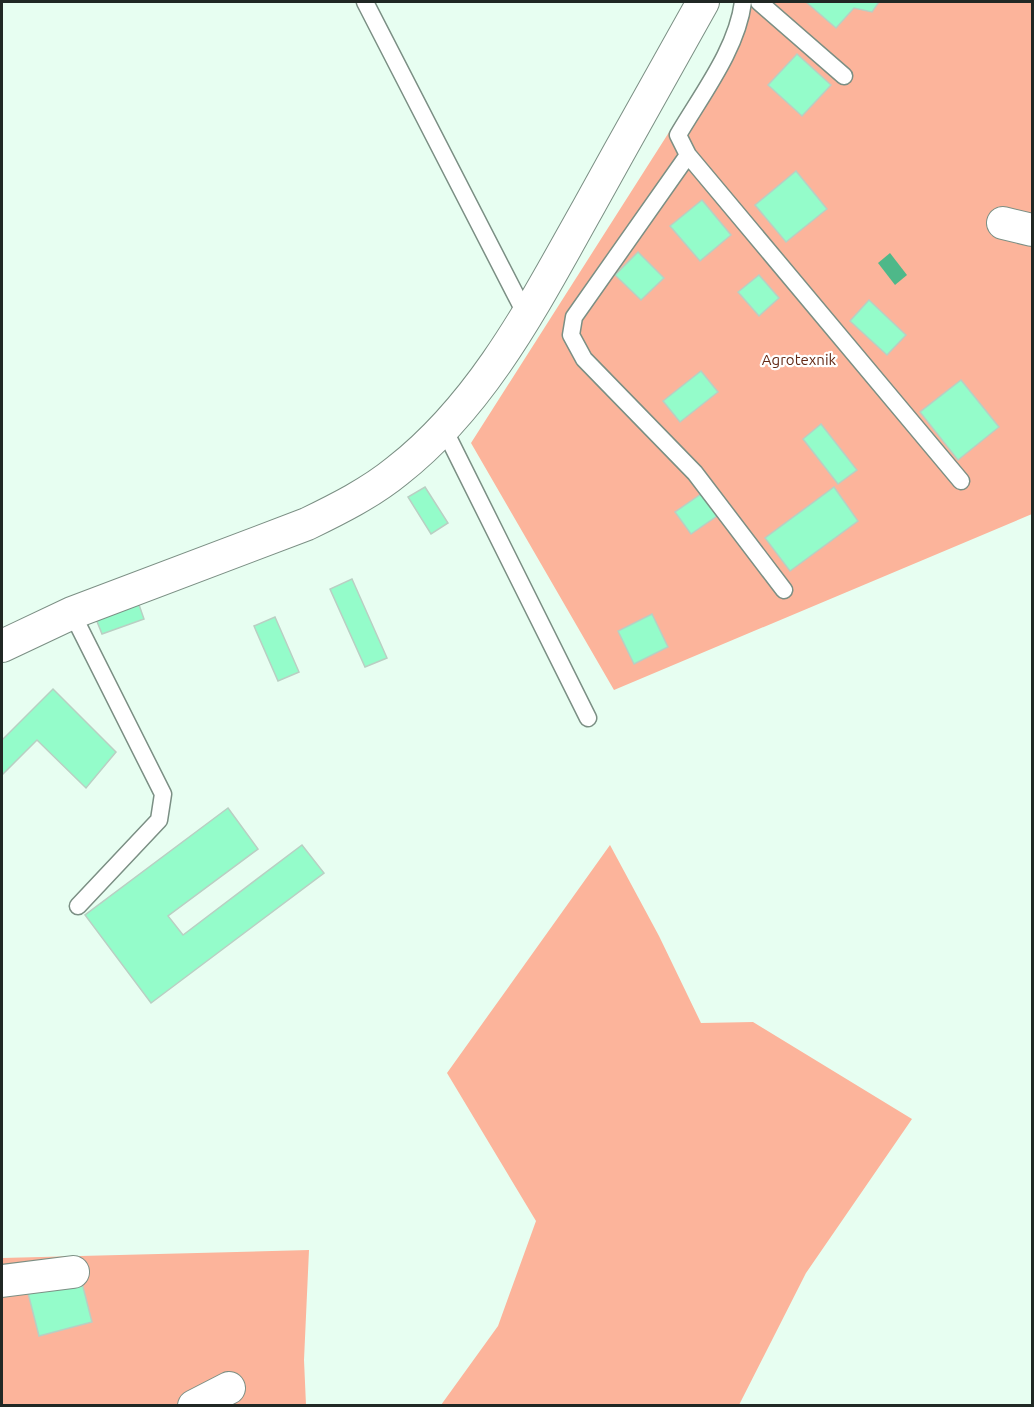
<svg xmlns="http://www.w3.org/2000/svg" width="1034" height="1407" viewBox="0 0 1034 1407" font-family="Ubuntu,sans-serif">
  <rect width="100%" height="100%" fill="#e7fef1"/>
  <!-- green -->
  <path fill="#fcb49b" d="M752 2H1032V514L614 690 471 443Z
    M610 845 659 936 701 1023 753 1022 912 1119 806 1273 739 1405H441L498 1326 536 1221 447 1073Z
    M309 1250 304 1360 306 1405H2V1258Z"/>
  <!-- water -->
  <path fill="#4eb889" d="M890 253 907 275 895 285 878 263Z"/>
  <!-- building -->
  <path fill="#94fcca" stroke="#b9cfc3" stroke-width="1.5" d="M806 2H879L872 12 854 8 836 28Z
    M797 54 831 85 802 116 768 85Z
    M796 171 827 209 786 242 755 205Z
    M702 200 731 235 700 261 670 226Z
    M638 252 664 278 641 300 615 275Z
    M759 275 779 298 759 316 738 292Z
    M869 300 906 335 887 355 850 321Z
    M701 371 718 392 680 422 663 401Z
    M961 380 999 427 958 460 920 412Z
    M821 424 857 470 838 484 803 439Z
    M425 487 448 523 431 534 408 497Z
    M834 487 858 521 790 571 765 538Z
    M701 494 717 516 691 534 675 512Z
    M352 579 387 658 365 667 330 589Z
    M137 599 144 619 102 634 94 614Z
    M652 614 668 647 634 664 618 631Z
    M275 617 299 672 278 681 254 626Z
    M53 689 116 752 86 788 37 740 2 775V740Z
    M228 808 258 849 168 916 183 935 302 845 324 873 151 1003 85 915Z
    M81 1279 92 1322 39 1336 28 1293Z"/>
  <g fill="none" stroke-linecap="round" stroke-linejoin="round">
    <defs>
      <path id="lane" d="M365 2 527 317
        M743 2C737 49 702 94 678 135L688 155 961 481
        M759 2 844 76
        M688 155 574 317 571 335 584 359 695 473 784 590
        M443 427 588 718
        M72 613 163 794 159 820 78 906"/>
      <path id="street" d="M1003 223 1032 230
        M2 646 72 613 307 524C338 509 370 493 397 471 484 403 535 302 588 208 626 139 665 70 703 2
        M2 1281 73 1272
        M194 1406 229 1388"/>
    </defs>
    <!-- lane casing -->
    <use href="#lane" stroke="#7b8f84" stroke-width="19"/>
    <!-- street casing -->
    <use href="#street" stroke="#7b8f84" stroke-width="34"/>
    <!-- lane -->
    <use href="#lane" stroke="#fff" stroke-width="16"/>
    <!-- street -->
    <use href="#street" stroke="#fff" stroke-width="32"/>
  </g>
  <g text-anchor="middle" stroke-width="4.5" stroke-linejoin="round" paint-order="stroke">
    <!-- park labels -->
    <g font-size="15" fill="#642915" stroke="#fff">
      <text x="799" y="365">Agrotexnik</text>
    </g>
  </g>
  <!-- border -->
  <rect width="1034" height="1407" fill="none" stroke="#202824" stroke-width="6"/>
</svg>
